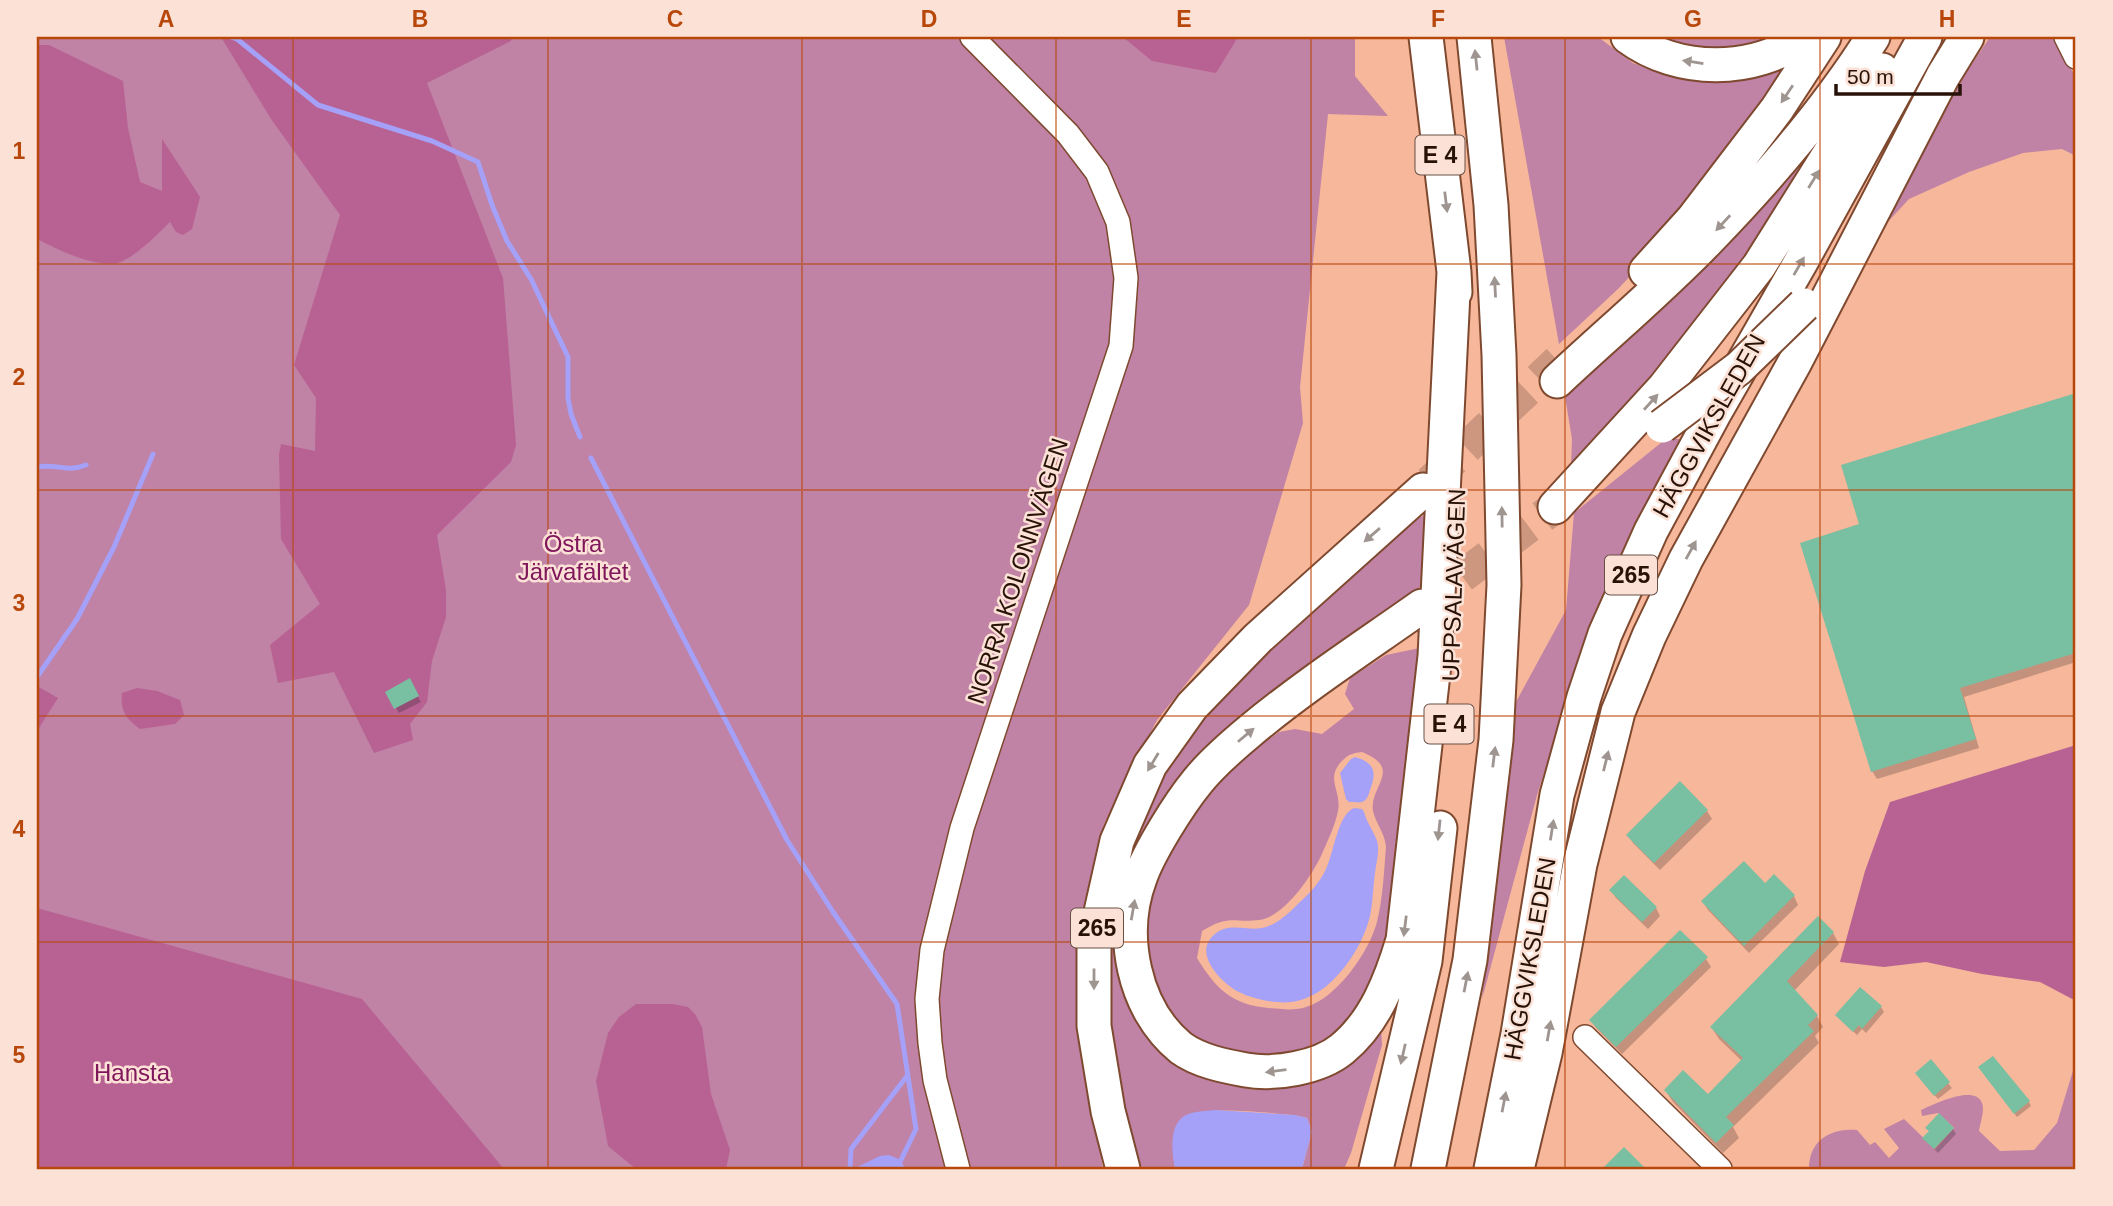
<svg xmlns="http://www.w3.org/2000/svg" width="2113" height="1206" viewBox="0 0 2113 1206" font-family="Arial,sans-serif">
  <rect width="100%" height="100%" fill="#f6b79b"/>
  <!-- green -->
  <path fill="#c082a5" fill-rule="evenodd" d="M37 37H1355V76L1388 116 1328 114 1300 387 1303 423 1249 605 1157 720 1104 824 1088 892 1078 956 1089 1088 1103 1169H37Z
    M1504 37H1598L1633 63 1667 76 1722 80 1805 56 1682 221 1618 289 1559 344Z
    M1654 37H1778L1757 46 1687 50Z
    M1990 37H2051L2056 41 2076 78V156L2062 149 2023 153 1969 172 1909 199 1885 225 1920 153 1962 79Z
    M1856 84 1687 348 1571 466 1572 439 1564 390Z
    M1667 438 1679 439 1684 444 1575 677 1537 795 1482 999 1516 702 1566 610 1574 513Z
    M1427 514 1426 584 1417 589 1418 592 1240 726 1124 905 1177 1062 1221 1083 1254 1090 1282 1087 1381 1027 1382 1045 1351 1153 1344 1169H1302L1312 1131 1307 1118 1295 1115C1273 1114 1190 1102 1179 1122 1170 1136 1173 1154 1175 1169H1142C1130 1129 1117 1087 1112 1045 1100 925 1131 807 1206 712 1262 642 1345 580 1413 521Z
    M1420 648 1392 944 1347 1029 1322 1047 1251 1065 1183 1034 1151 987 1142 934 1150 895 1170 852 1190 820 1223 779 1251 752 1279 732 1295 729 1322 734 1354 709 1345 694 1350 678 1386 655ZM1362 752C1404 769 1369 786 1373 811 1376 824 1385 833 1386 847 1384 871 1383 898 1377 922 1369 952 1337 998 1306 1007 1295 1011 1280 1009 1269 1008 1232 1005 1216 989 1197 958L1202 931C1230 914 1232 923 1259 920 1284 917 1311 877 1321 856 1327 842 1335 826 1338 811 1342 791 1324 778 1343 760 1349 754 1353 753 1362 752Z
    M2076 1061V1169H1809C1809 1140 1831 1128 1857 1130L1870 1145 1875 1142 1889 1158 1899 1148 1884 1129 1904 1119 1935 1149 1954 1128 1938 1113 1922 1116 1921 1110C1934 1104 1975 1084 1982 1103 1985 1111 1980 1123 1979 1131L2000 1151 2034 1150 2057 1123Z"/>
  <!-- forest -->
  <path fill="#b86294" d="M221 37H512L511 41 427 83 503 278 516 445 511 462 437 535 446 590V617L432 661 427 702 410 724 413 740 374 753 334 672 278 683 270 645 320 604 281 539 279 454 281 444 315 451 316 398 294 365 340 215 271 119Z
    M1123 37H1238L1216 73 1152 61Z
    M37 45H49L123 81 128 128 140 182 162 191V139L200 197 192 229 183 235 176 232 170 222C159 233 132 260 117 263 92 267 59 250 37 239Z
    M37 686 58 698 37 731Z
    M137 688 157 691 180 700 184 715 175 724 140 729C126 719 120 711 122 693Z
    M2076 745V1001L2040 982 1982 974 1926 962 1884 967 1840 962 1865 871 1890 802Z
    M37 908 362 999 504 1169H37Z
    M636 1004H673L688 1007 695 1014 702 1027 711 1094 730 1150 726 1169H636L608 1146 596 1081 608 1033 619 1017Z"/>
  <!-- water -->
  <path fill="#a5a0f8" d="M1355 757C1373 762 1377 771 1371 787 1369 793 1368 800 1362 802 1358 803 1354 802 1349 802L1346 799 1340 773 1351 759Z
    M1354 808 1362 809 1364 812C1367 823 1374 832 1377 841 1380 850 1376 864 1375 873 1373 887 1373 902 1370 916 1362 950 1330 998 1291 1002 1277 1004 1252 999 1239 992 1223 984 1195 956 1211 938 1227 919 1247 933 1266 927 1279 923 1291 911 1300 902 1311 892 1320 882 1326 869 1334 852 1338 814 1354 808Z
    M1215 1110 1295 1115 1307 1118 1312 1131 1302 1169H1175C1172 1153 1168 1124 1186 1115 1194 1111 1207 1111 1215 1110Z
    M889 1155 901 1160 905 1169H853L880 1156Z"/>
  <!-- shadow -->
  <path fill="#0003" d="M2076 395V662L1964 697 1979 748 1877 779 1872 771 1862 526 1843 466Z
    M409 681 421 702 399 713 387 692Z
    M1680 784 1707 811 1712 819 1660 870 1633 843 1628 835Z
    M1774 877 1794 896 1798 905 1749 953 1708 910 1703 902 1765 885Z
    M1611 890 1656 908 1660 916 1648 929 1616 898Z
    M1833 933 1839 944 1794 991 1817 1016 1823 1027 1815 1036 1819 1043 1733 1127 1739 1138 1723 1153 1673 1102 1666 1091 1708 1097 1742 1061 1719 1039 1712 1028Z
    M1706 959 1711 967 1622 1054 1596 1028 1591 1020Z
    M1881 1007 1884 1012 1866 1033 1862 1029 1857 1035 1837 1016Z
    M1931 1062 1952 1088 1938 1099 1920 1078Z
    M1983 1072 2029 1102 2031 1106 2017 1117Z
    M1953 1129 1956 1134 1938 1153 1925 1139Z"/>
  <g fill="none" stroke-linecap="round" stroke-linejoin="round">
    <!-- stream -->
    <path stroke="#a5a0f8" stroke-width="5" d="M231 37 237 39 318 105 432 141 478 162 492 205 507 241 531 279 568 357V398L571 414 580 437
      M591 458 787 840 833 912 897 1004 916 1129 901 1160
      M37 467C57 463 65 473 86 465
      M37 677 77 619 114 547 153 454
      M850 1169 851 1149 907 1076"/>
  </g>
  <!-- building -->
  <path fill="#79bfa1" d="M2076 393V653L1960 688 1976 739 1871 772 1800 543 1859 524 1841 465Z
    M410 678 419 696 394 709 385 692Z
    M1680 781 1708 810 1654 863 1626 835Z
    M1744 861 1765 883 1774 874 1795 895 1744 946 1701 901Z
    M1624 875 1657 907 1642 922 1609 890Z
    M1818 916 1834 932 1787 981 1818 1015 1808 1025 1814 1031 1726 1117 1734 1125 1716 1143 1664 1090 1683 1070 1708 1094 1743 1058 1710 1027Z
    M1680 930 1708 957 1616 1047 1589 1020Z
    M1860 987 1882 1006 1862 1029 1859 1025 1853 1032 1835 1015Z
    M1993 1056 2030 1101 2014 1114 1978 1067Z
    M1931 1059 1950 1082 1934 1096 1915 1073Z
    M1939 1113 1954 1128 1934 1149 1922 1138 1929 1131 1925 1128Z
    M1624 1147 1646 1169H1602Z"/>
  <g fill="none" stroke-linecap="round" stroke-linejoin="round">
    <!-- highway-tunnel -->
    <path stroke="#cd967e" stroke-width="33" stroke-dasharray="33 17" stroke-linecap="butt" d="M1430 482 1558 361
      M1422 606 1555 507"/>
    <defs>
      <path id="minor" d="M2066 37 2076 57
        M1585 1037 1720 1169
        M958 1169 935 1080 930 1043 927 999 932 950 962 828 1121 346 1126 278 1118 222 1097 172 1068 134 972 37"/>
      <path id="highway" d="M1426 37 1454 272 1455 292
        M1628 37C1678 74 1754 74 1804 37
        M1646 271 1693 219 1777 109 1824 37
        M1557 381C1607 334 1661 289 1709 239 1769 177 1827 110 1873 37
        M1555 507 1664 388 1759 266 1882 70
        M1422 606C1364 647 1304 686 1250 731 1232 746 1212 763 1197 782 1179 804 1149 852 1140 878 1119 934 1133 1009 1181 1048 1199 1061 1224 1066 1246 1070 1274 1075 1319 1068 1342 1049 1375 1022 1391 980 1403 940L1435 656 1454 272
        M1123 1169 1108 1111 1094 1026V943L1117 841 1150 765 1192 706 1258 638 1423 490
        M1376 1169 1425 961 1440 828
        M1428 1169 1470 960 1496 740 1504 585 1499 355 1491 205 1474 37
        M1491 1169 1518 1034 1557 795 1584 697 1605 634 1651 531 1715 412 1802 260 1925 37
        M1517 1169 1545 1053 1580 864 1618 712 1649 636 1686 559 1795 362 1943 76 1967 37"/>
    </defs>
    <!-- minor casing -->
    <use href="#minor" stroke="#7f492f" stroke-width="26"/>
    <!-- highway casing -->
    <use href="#highway" stroke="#7f492f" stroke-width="37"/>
    <!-- minor -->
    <use href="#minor" stroke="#fff" stroke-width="23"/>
    <!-- highway -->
    <use href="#highway" stroke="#fff" stroke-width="33"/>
    <defs>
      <path id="highway-bridge" d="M1662 426 1739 368 1804 305"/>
    </defs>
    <!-- highway-bridge casing -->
    <use href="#highway-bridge" stroke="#7f492f" stroke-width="37" stroke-linecap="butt"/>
    <!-- highway-bridge -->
    <use href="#highway-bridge" stroke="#fff" stroke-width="33"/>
  </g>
  <!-- one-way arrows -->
  <defs><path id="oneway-solid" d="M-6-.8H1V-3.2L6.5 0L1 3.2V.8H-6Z" transform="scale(1.75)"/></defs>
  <g fill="#9e9490">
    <use href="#oneway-solid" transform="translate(1476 60) rotate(-96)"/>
    <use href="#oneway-solid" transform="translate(1693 62) rotate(-171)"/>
    <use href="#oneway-solid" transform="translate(1787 94) rotate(124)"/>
    <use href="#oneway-solid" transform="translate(1814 179) rotate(-58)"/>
    <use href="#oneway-solid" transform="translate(1446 202) rotate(83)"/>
    <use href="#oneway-solid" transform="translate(1723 223) rotate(133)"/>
    <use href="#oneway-solid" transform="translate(1799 266) rotate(-60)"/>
    <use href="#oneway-solid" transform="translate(1495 287) rotate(-93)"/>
    <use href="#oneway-solid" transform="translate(1651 402) rotate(-48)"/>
    <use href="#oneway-solid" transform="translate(1502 517) rotate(-91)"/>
    <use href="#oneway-solid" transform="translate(1372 535) rotate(139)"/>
    <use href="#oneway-solid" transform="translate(1691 550) rotate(-61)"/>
    <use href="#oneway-solid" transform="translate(1246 735) rotate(-40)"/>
    <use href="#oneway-solid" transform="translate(1494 757) rotate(-83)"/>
    <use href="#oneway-solid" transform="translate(1606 761) rotate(-76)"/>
    <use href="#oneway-solid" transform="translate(1153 762) rotate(121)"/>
    <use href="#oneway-solid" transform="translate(1439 830) rotate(96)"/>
    <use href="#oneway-solid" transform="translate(1552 830) rotate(-81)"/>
    <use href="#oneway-solid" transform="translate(1133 910) rotate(-80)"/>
    <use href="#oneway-solid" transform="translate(1405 926) rotate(97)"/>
    <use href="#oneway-solid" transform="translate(1094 979) rotate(90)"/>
    <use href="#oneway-solid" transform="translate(1466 982) rotate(-79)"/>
    <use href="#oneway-solid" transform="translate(1549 1031) rotate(-80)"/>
    <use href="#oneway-solid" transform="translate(1403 1054) rotate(103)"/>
    <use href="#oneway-solid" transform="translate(1276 1071) rotate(173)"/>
    <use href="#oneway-solid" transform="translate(1504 1102) rotate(-79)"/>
  </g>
  <!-- grid -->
  <path fill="none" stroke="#b8470b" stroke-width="2" stroke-opacity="0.55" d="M293 37V1169M548 37V1169M802 37V1169M1056 37V1169M1311 37V1169M1565 37V1169M1820 37V1169M37 264H2076M37 490H2076M37 716H2076M37 942H2076"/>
  <g text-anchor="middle" stroke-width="5" stroke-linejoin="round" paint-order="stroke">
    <!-- shield labels -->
    <g fill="#fce2d6" stroke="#685046" stroke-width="2">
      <rect x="1415.5" y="135.5" width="49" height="39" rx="5"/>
      <rect x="1605" y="555.5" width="52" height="39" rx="5"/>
      <rect x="1424.5" y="704.5" width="49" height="39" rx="5"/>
      <rect x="1071" y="908.5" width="52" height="39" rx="5"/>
    </g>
    <g font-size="23" font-weight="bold" fill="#281208">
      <text x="1440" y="163">E 4</text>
      <text x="1631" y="583">265</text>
      <text x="1449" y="732">E 4</text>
      <text x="1097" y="936">265</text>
    </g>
    <!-- street labels -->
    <g font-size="24" fill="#281208" stroke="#fce2d6">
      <text transform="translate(1709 426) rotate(-61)" y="8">HÄGGVIKSLEDEN</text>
      <text transform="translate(1018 571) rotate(-72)" y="8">NORRA KOLONNVÄGEN</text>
      <text transform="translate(1454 585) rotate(-88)" y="8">UPPSALAVÄGEN</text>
      <text transform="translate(1530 959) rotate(-80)" y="8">HÄGGVIKSLEDEN</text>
    </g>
    <!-- park labels -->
    <g font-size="24" fill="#80165c" stroke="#fce2d6">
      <text x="573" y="552">Östra<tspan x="573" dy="28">Järvafältet</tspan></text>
      <text x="132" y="1081">Hansta</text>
    </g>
  </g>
  <!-- border -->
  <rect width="2113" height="1206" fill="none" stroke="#fce2d6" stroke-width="77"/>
  <!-- scale -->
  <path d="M1836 84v10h124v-10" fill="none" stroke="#281208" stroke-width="3.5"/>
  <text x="1847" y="84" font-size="21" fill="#281208" stroke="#fce2d6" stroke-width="5" paint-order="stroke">50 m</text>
  <rect x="38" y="38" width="2036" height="1130" fill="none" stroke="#b8470b" stroke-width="2.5"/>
  <g font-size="23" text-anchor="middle" font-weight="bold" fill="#b8470b">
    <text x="166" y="27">A</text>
    <text x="420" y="27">B</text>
    <text x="675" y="27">C</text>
    <text x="929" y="27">D</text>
    <text x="1184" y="27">E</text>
    <text x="1438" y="27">F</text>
    <text x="1693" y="27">G</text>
    <text x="1947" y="27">H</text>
    <text x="19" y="159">1</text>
    <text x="19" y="385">2</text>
    <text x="19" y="611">3</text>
    <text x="19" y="837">4</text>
    <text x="19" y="1063">5</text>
  </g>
</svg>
